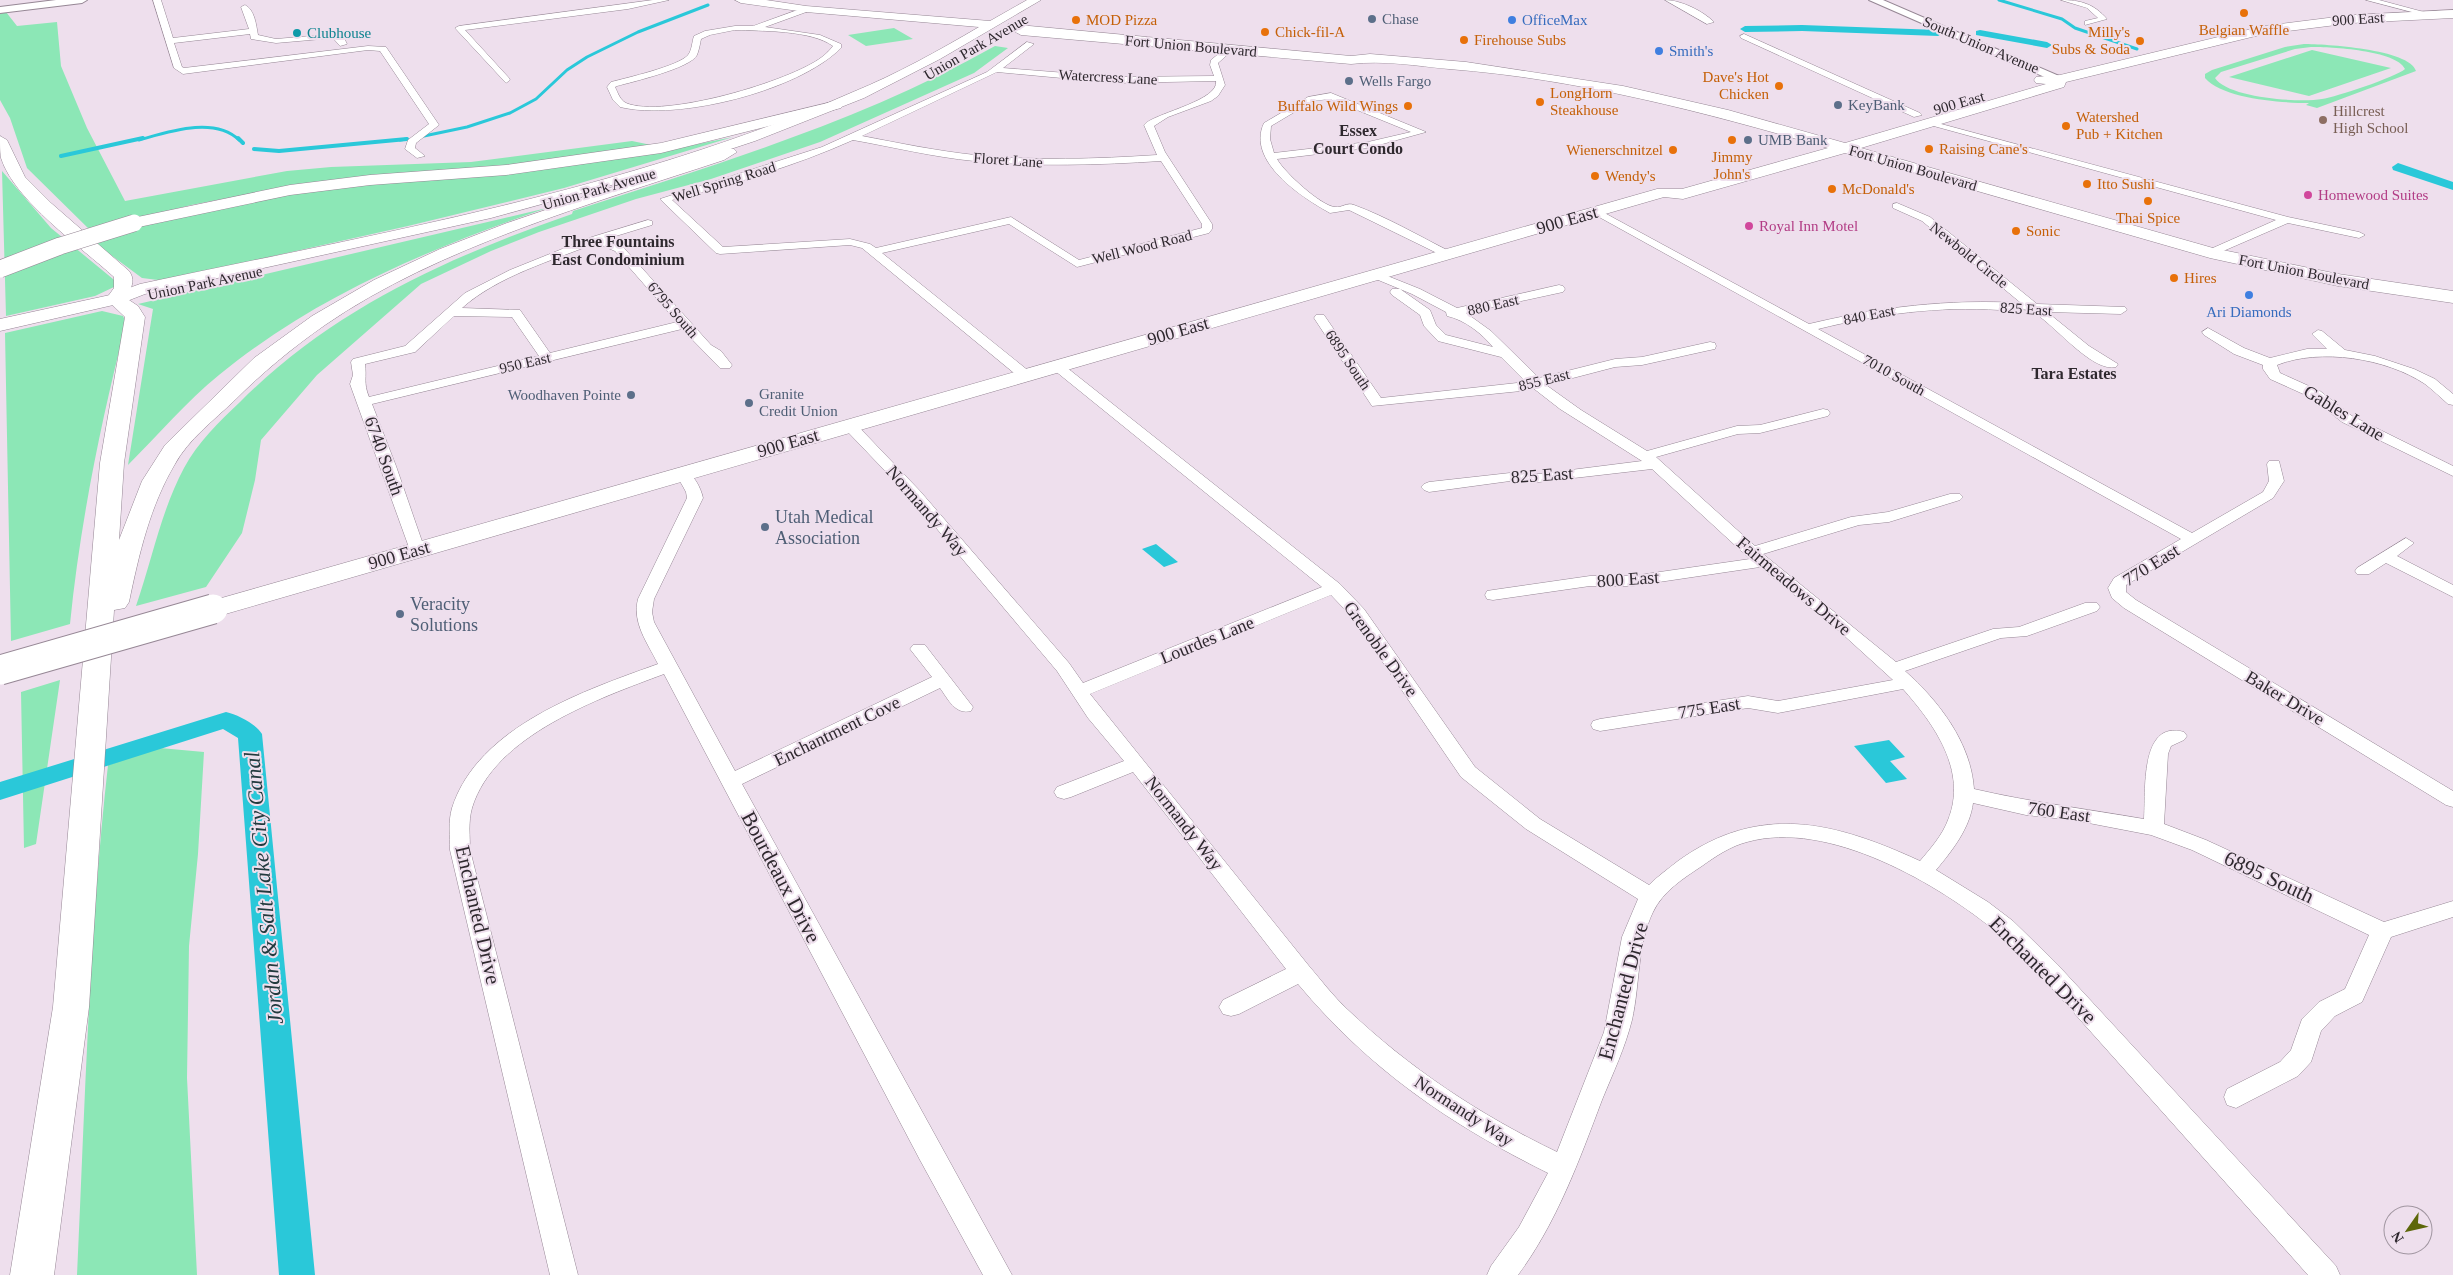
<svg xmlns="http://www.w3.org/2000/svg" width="2453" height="1275" viewBox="0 0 2453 1275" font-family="'Times New Roman',serif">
  <rect width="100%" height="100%" fill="#eedfed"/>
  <!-- green -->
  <path fill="#8ce7b6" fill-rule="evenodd" d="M6 12 17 26 57 22 61 66 87 128 125 201 287 171 331 167 471 162 632 141 656 146 568 160 287 187 191 205 91 231 27 168 10 118 0 100V13Z
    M894 28 913 39 866 46 848 35Z
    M2304 44C2324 44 2410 49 2416 71L2317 108 2306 105 2309 103C2282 103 2223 99 2205 78V74L2212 70 2285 47ZM2311 47C2331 47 2396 50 2405 69 2396 77 2336 97 2322 99 2300 103 2228 98 2215 78L2221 72 2295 49Z
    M995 46 1008 48 974 73 820 142 711 179 636 199 539 232 491 251 421 284 317 375 261 440 255 480 242 533 206 587 136 606C152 560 161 511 184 468 198 442 219 422 240 402 334 308 449 257 572 214L573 211C717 164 862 121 995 46Z
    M2312 50 2391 68 2309 96 2229 77Z
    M733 137 564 188 408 226 175 278 158 280 142 278 96 244 141 226 278 196 395 182 526 172 648 154Z
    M2 171 51 228 113 279 116 282 114 287 95 296 6 316Z
    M547 208C431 248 315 296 219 375 187 401 158 435 128 465L153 309 138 304Z
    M102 311 123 316 126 323C101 422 80 523 70 624L11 641 5 333Z
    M60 680 36 844 24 848 21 692Z
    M160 748 204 752 198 854 189 946 187 1078 197 1275H77C85 1105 89 934 108 765Z"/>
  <!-- water -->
  <path fill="#2ac8d9" d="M1156 544 1178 562 1164 567 1142 549Z
    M1889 740 1905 757 1890 761 1907 779 1886 783 1854 746Z"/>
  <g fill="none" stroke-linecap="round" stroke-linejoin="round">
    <!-- stream-far1 -->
    <path stroke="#2ac8d9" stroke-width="3" d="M1999 0 2062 19 2075 28 2137 49
      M424 136 467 127 510 113 536 99 567 70 587 57 638 32 708 5
      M139 140C168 132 214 116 239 140
      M400 140 407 139"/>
    <!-- stream -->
    <path stroke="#2ac8d9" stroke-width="4" d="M238 138 243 143
      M254 149 279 151 407 139
      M61 156 143 138"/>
    <!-- canal -->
    <path fill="#2ac8d9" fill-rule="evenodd" d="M1802 25 1938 30 1943 33 1938 36 1802 31 1745 32 1740 29 1745 26Z
      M1980 30 2047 42 2052 45 2047 48 1976 35V31Z
      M2398 163 2453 182V190L2393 170 2392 167Z
      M226 712C238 715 255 723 262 734L315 1275H279L238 738 223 729 0 800V782Z"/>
    <defs>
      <path id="street" d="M153 0H161L173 38 249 29 241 7 245 5C255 10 256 25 258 35L276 39 334 34 343 36 347 44 340 46 333 38 276 43 251 39 250 34 174 43 182 67 184 68 368 46 386 47 439 125 416 143 415 148 425 156 417 158 405 149 408 140 429 124 380 51 368 50 183 74 174 68Z
        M653 0H669L628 9 465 30 509 78 510 80 506 83 455 28 459 26Z
        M1665 0C1681 0 1703 11 1714 22L1707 24Z
        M2061 0C2081 0 2094 4 2107 19L2085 25V21L2098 18 2087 8Z
        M2366 0H2379L2435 15 2431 17Z
        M806 7 810 9 809 11 765 27 820 35 841 44V48C798 91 678 121 620 107L613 100 607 87 611 82C626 78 679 66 688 55 692 50 692 42 694 36L705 31 735 26H753ZM735 30C762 31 811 30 833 46 830 50 826 54 822 57 791 81 663 119 626 103 620 100 618 93 615 87L617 86C632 82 691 68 697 55 699 50 700 44 701 39L710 35Z
        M1744 34 1920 113 1922 115 1914 117 1741 38 1740 36Z
        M1027 42 1034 44 1003 68 1116 77 1214 76 1210 65 1211 60 1227 47 1234 49 1218 63 1225 85 1218 96 1211 101 1168 117 1154 126 1165 152 1212 224V229L1209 233 1077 267 1009 224 882 253 1030 372 1032 375 1030 378H1020L862 248 850 245 720 254 716 253 660 199 822 147 987 72ZM997 72 1116 83 1216 81C1219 100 1160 112 1146 123L1144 125 1157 155C1096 159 1035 161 975 155 937 151 899 143 862 136ZM853 140C893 147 933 157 974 161 1036 167 1099 165 1161 161L1202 224V228L1079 260 1011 217 876 248 870 244 850 239 723 247 672 200C733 184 795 166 853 140Z
        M1331 93 1426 132 1368 148 1277 159C1284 172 1321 206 1335 207 1342 208 1347 202 1354 205 1387 217 1419 236 1451 252V256H1443L1349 210 1330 213C1301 197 1246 161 1264 123L1308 97ZM1330 99 1411 132 1368 142 1274 153 1270 139 1271 126 1313 101Z
        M1930 121 2288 217 2359 232 2365 235 2359 238 2288 223 2214 255H2206V251L2276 220 1930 125Z
        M1897 203 1930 217 2037 304 2125 307 2127 310 2121 314 2047 312 2089 346 2118 364 2116 367C2091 373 2052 321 2031 311 2023 308 2009 310 2000 310 1938 306 1879 314 1818 329L2192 533 2263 492 2269 481 2267 464 2269 461H2279L2284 481 2273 498 2126 585V592L2136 600 2453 791V807L2446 805 2124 608 2112 598 2108 588 2114 578 2181 539 1590 212 1595 209 1599 210 1809 324C1880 307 1948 299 2021 303L1922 221 1893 208V204Z
        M648 220 652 221V225L606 239 623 247 711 345 721 351 732 365 730 368H720L682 329 372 404 396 466 425 550 423 553H411L350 384 353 375 351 362 353 359 405 346 465 293 510 270 592 237ZM596 243 615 251 677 322 550 353 520 310 462 308C498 276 551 261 596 243ZM454 316 512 317 539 356 369 397C363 382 367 378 365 364L415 352Z
        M1375 271 1420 289 1457 308 1559 285 1563 286 1565 289 1563 292 1466 313 1491 331 1539 378 1615 359 1642 357 1710 342 1715 343 1716 346 1715 349 1710 350 1642 365 1615 367 1546 385 1581 410 1647 451 1737 426 1760 425 1823 409 1828 410 1830 413 1828 416 1760 433 1738 434 1656 457 1755 546 1851 517 1888 512 1950 494H1960L1963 497 1960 500 1889 522 1859 525 1763 554 1896 662 1993 629 2019 627 2085 603H2097L2100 607 2097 611 2027 636 2001 638 1905 671C1939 701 1971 743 1974 789 2030 802 2087 809 2144 819 2146 793 2139 719 2184 732L2187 736 2184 740 2171 746 2168 754 2164 824 2206 840 2384 922 2453 901V917L2391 937 2362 1002 2335 1016 2321 1031 2311 1062 2298 1076 2236 1108 2227 1105 2224 1097 2227 1089 2280 1062 2291 1050 2302 1019 2319 1002 2345 989 2369 935 2192 850 2151 835 2073 820 2026 815 1973 803C1970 828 1952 851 1936 870L1988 902 2013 921 2057 964 2336 1266 2340 1275H2308L2041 976C2027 962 2014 947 1999 934 1939 884 1828 819 1747 842 1731 846 1716 856 1702 866 1684 878 1663 891 1653 912 1637 945 1640 985 1632 1020 1625 1048 1613 1073 1602 1100 1579 1161 1557 1222 1518 1275H1487L1491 1266 1519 1227 1548 1173C1449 1124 1369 1069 1298 984L1239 1014 1231 1016 1223 1014 1219 1007 1223 1000 1286 969 1133 772 1071 797 1064 799 1057 797 1054 792 1057 787 1124 761 1088 718 1057 671 910 497 845 429 843 426 845 423H855L920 491 1069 663 1083 683 1322 587 1049 366 1051 363H1061L1340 584 1364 609 1475 767 1540 819 1649 885C1658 876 1668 869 1678 861 1760 802 1835 822 1920 861 1930 849 1942 836 1948 820 1968 771 1934 724 1903 689L1778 713 1748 708 1600 731 1593 729 1591 725 1593 721 1600 719 1748 696 1778 701 1893 680 1838 630 1760 567 1632 586H1590L1493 600 1487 599 1485 595 1487 591 1493 590 1590 576H1632L1750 559 1652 469 1539 482 1510 481 1429 492 1424 490 1421 487 1424 484 1429 482 1510 473 1539 474 1642 461 1560 409 1533 388 1521 391 1372 406 1314 318 1316 315H1324L1381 398 1526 382 1501 357 1438 341 1424 326 1420 315 1392 295 1390 292 1392 289H1400L1430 310 1436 325 1446 335 1493 347C1481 333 1465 320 1447 316L1446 312 1412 294 1371 277V273ZM1331 595 1352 617 1461 777 1526 829 1638 899 1622 937 1604 1032 1557 1152C1480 1115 1409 1068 1347 1009 1333 996 1321 980 1309 966L1090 694Z
        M2208 328 2244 348 2270 358 2307 349H2327L2312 334 2318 330 2322 331 2345 350 2375 356 2414 369 2435 379 2453 394V405L2448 404C2440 397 2433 390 2425 384 2386 358 2320 348 2277 365L2280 373 2320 391 2352 416 2453 466V476L2342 422 2310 397 2270 379 2263 369V365L2234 354 2204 335 2202 332Z
        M683 470C693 472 701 488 703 498L654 599 652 612 654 622 735 771 932 677 910 649 913 645H925L973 707 971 711C955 715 948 699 940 688L742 784 1012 1275H983L920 1160 664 674C600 698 494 735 472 808 468 822 470 836 470 850L578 1275H550L450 850C450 836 448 822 452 808 478 726 586 690 658 664 647 642 632 623 638 599L687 498 686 492 676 474Z
        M2406 538 2414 543 2397 556 2453 585V597L2386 563 2369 574H2357L2355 571 2357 568Z"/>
      <path id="secondary" d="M56 0H87L82 3 0 13V7Z
        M1869 0H1883L2066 79 2060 83 2056 82Z"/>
      <path id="primary" d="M735 0H766L806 6 990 21 1027 0H1041L940 59 864 98 755 141 670 169 491 218 145 294 122 303 0 331V319L110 295 140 284C380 233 627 191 853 92 897 74 938 51 979 27L806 12 741 3Z
        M2453 10V18L2352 23 2264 34 2066 82 2064 87 1861 148 2213 248 2338 274 2453 291V303L2338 286 2210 258 1845 153 1683 199 1664 197 222 615 213 617 204 615 200 609 204 603 1657 189H1682L1828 148C1704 112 1579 79 1449 69 1417 66 1384 60 1351 64L1021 35 1006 27 1008 24 1351 56 1370 54 1466 62 1623 86 1728 110 1845 143 2046 84 2036 83 2034 80 2036 77 2060 75 2264 26 2352 15Z"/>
      <path id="highway" d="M836 101 843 105 841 108 661 153 506 175 370 185 290 195 134 228 128 227 125 223 128 219 290 185 370 175 506 165 661 143Z
        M0 136 7 140 25 177 51 203 129 271C136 280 131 289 126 298L138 306 145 317 124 463 119 540 142 481 165 445 254 358 312 316 374 280 440 249 507 223 724 149H734L737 152 724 160C594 203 438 247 325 325 292 348 262 373 234 401 214 420 188 440 175 464 150 506 139 554 129 602L125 608 114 610 89 1007 54 1275H10L53 1007 100 463 125 317 106 299 114 288V277C81 247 14 200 1 158 0 152 0 143 0 136Z"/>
    </defs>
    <!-- street casing -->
    <use href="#street" stroke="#968795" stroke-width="1"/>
    <!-- secondary casing -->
    <use href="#secondary" stroke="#968795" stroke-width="2"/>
    <!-- primary casing -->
    <use href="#primary" stroke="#968795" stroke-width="1"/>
    <!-- highway casing -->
    <use href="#highway" stroke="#968795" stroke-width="1"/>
    <!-- street -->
    <use href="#street" fill="#fff" fill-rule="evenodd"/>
    <!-- secondary -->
    <use href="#secondary" fill="#fff" fill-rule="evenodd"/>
    <!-- primary -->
    <use href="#primary" fill="#fff" fill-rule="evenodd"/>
    <!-- highway -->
    <use href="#highway" fill="#fff" fill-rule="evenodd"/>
    <defs>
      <path id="primary-bridge" d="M0 670 213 609"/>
      <path id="highway-bridge" d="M0 269 60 246 134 223"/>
    </defs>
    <!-- primary-bridge casing -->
    <use href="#primary-bridge" stroke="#968795" stroke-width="31" stroke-linecap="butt"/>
    <!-- highway-bridge casing -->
    <use href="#highway-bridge" stroke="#968795" stroke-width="18" stroke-linecap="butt"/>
    <!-- primary-bridge -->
    <use href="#primary-bridge" stroke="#fff" stroke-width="29"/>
    <!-- highway-bridge -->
    <use href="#highway-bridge" stroke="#fff" stroke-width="17"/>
  </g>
  <!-- markers -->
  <g fill="#e8710a" stroke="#eedfed" stroke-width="2">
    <circle cx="2244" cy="13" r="5"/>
    <circle cx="1076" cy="20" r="5"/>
    <circle cx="1265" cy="32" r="5"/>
    <circle cx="1464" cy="40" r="5"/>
    <circle cx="2140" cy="41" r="5"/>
    <circle cx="1779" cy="86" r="5"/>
    <circle cx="1540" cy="102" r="5"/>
    <circle cx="1408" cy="106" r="5"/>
    <circle cx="2066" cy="126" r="5"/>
    <circle cx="1732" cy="140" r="5"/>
    <circle cx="1929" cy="149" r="5"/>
    <circle cx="1673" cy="150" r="5"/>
    <circle cx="1595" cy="176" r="5"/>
    <circle cx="2087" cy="184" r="5"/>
    <circle cx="1832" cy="189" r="5"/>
    <circle cx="2148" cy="201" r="5"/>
    <circle cx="2016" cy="231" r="5"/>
    <circle cx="2174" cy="278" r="5"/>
  </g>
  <g fill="#5c6f8a" stroke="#eedfed" stroke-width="2">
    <circle cx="1372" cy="19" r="5"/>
    <circle cx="1349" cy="81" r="5"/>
    <circle cx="1838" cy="105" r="5"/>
    <circle cx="1748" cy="140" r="5"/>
    <circle cx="631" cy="395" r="5"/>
    <circle cx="749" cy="403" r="5"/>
    <circle cx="765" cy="527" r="5"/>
    <circle cx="400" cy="614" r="5"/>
  </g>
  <g fill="#3f7fe0" stroke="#eedfed" stroke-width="2">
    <circle cx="1512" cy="20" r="5"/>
    <circle cx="1659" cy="51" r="5"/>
    <circle cx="2249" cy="295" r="5"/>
  </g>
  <circle fill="#0f9aa8" stroke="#eedfed" stroke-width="2" cx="297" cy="33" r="5"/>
  <circle fill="#8d6e63" stroke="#eedfed" stroke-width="2" cx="2323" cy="120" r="5"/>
  <g fill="#d1479c" stroke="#eedfed" stroke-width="2">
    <circle cx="2308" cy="195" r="5"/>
    <circle cx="1749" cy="226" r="5"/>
  </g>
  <g text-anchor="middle" stroke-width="4" stroke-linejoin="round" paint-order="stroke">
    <!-- far-service labels -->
    <g font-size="15" fill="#4e5e75" stroke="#eedfed" text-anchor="start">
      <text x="1382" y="24">Chase</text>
      <text x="1359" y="86">Wells Fargo</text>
      <text x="1848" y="110">KeyBank</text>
      <text x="1758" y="145">UMB Bank</text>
      <text x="759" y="399">Granite<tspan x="759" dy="17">Credit Union</tspan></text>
      <text x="621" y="400" text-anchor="end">Woodhaven Pointe</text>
    </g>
    <!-- far-street labels -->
    <g font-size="15" fill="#2e282e" stroke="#eedfed">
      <text transform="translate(2358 19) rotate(-4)" y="5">900 East</text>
      <text transform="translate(1981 45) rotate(23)" y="5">South Union Avenue</text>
      <text transform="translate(1191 46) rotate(5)" y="5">Fort Union Boulevard</text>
      <text transform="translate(976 47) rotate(-30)" y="5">Union Park Avenue</text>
      <text transform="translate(1108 77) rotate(3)" y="5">Watercress Lane</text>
      <text transform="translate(1959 103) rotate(-16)" y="5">900 East</text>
      <text transform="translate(1008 160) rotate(4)" y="5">Floret Lane</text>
      <text transform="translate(1913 168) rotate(16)" y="5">Fort Union Boulevard</text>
      <text transform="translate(724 182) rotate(-17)" y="5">Well Spring Road</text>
      <text transform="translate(599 189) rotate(-16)" y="5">Union Park Avenue</text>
      <text transform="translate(1142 247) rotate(-14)" y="5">Well Wood Road</text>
      <text transform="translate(1969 255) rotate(39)" y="5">Newbold Circle</text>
      <text transform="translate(2304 272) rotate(11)" y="5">Fort Union Boulevard</text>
      <text transform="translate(205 283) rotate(-12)" y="5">Union Park Avenue</text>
      <text transform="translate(1493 305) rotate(-13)" y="5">880 East</text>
      <text transform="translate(2026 309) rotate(4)" y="5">825 East</text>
      <text transform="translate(673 310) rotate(49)" y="5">6795 South</text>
      <text transform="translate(1869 315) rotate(-11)" y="5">840 East</text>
      <text transform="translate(1348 360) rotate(56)" y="5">6895 South</text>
      <text transform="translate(525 363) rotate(-13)" y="5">950 East</text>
      <text transform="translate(1894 375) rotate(29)" y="5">7010 South</text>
      <text transform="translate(1544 380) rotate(-14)" y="5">855 East</text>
    </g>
    <!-- far-food labels -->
    <g font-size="15" fill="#c56008" stroke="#eedfed" text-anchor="start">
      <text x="1086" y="25">MOD Pizza</text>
      <text x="2244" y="35" text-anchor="middle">Belgian Waffle</text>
      <text x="1275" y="37">Chick-fil-A</text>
      <text x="2130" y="37" text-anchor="end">Milly's<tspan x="2130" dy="17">Subs &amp; Soda</tspan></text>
      <text x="1474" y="45">Firehouse Subs</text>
      <text x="1769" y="82" text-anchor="end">Dave's Hot<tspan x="1769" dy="17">Chicken</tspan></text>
      <text x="1550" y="98">LongHorn<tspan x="1550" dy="17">Steakhouse</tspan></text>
      <text x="1398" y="111" text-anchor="end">Buffalo Wild Wings</text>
      <text x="2076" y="122">Watershed<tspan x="2076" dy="17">Pub + Kitchen</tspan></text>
      <text x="1939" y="154">Raising Cane's</text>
      <text x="1663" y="155" text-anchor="end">Wienerschnitzel</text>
      <text x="1732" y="162" text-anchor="middle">Jimmy<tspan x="1732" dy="17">John's</tspan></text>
      <text x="1605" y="181">Wendy's</text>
      <text x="2097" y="189">Itto Sushi</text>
      <text x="1842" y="194">McDonald's</text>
      <text x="2148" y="223" text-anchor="middle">Thai Spice</text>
      <text x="2026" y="236">Sonic</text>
      <text x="2184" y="283">Hires</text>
    </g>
    <!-- far-shop labels -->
    <g font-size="15" fill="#366cbe" stroke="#eedfed" text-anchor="start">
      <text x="1522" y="25">OfficeMax</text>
      <text x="1669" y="56">Smith's</text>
      <text x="2249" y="317" text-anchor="middle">Ari Diamonds</text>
    </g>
    <!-- far-culture labels -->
    <g font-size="15" fill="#0d838f" stroke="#eedfed" text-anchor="start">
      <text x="307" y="38">Clubhouse</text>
    </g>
    <!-- far-education labels -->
    <g font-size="15" fill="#785e54" stroke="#eedfed" text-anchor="start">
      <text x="2333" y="116">Hillcrest<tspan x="2333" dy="17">High School</tspan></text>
    </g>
    <!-- far-hotel labels -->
    <g font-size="15" fill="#b23c85" stroke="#eedfed" text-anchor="start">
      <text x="2318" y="200">Homewood Suites</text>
      <text x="1759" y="231">Royal Inn Motel</text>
    </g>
    <!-- far-neighbourhood labels -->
    <g font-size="16" font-weight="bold" fill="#2e282e" stroke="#eedfed">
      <text x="1358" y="136">Essex<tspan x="1358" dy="18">Court Condo</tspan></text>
      <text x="618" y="247">Three Fountains<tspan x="618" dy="18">East Condominium</tspan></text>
      <text x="2074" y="379">Tara Estates</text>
    </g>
    <!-- street labels -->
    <g font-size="18" fill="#2e282e" stroke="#eedfed">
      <text transform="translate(1567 220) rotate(-16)" y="6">900 East</text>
      <text transform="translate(1178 331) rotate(-16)" y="6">900 East</text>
      <text transform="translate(2344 413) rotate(31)" y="6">Gables Lane</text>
      <text transform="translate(788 443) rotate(-16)" y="6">900 East</text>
      <text transform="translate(384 456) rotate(70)" y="6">6740 South</text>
      <text transform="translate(1542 475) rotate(-4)" y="6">825 East</text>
      <text transform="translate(927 511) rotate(49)" y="6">Normandy Way</text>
      <text transform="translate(399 555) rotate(-16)" y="6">900 East</text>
      <text transform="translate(2151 565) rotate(-32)" y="6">770 East</text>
      <text transform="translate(1628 579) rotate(-4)" y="6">800 East</text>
      <text transform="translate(1794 586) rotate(40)" y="6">Fairmeadows Drive</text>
      <text transform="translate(1207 640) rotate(-22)" y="6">Lourdes Lane</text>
      <text transform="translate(1381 649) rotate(54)" y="6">Grenoble Drive</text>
      <text transform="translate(2285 698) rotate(31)" y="6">Baker Drive</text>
      <text transform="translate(1709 708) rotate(-9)" y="6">775 East</text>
      <text transform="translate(837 731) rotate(-26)" y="6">Enchantment Cove</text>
      <text transform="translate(2059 812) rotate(8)" y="6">760 East</text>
      <text transform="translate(1184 823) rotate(52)" y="6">Normandy Way</text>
      <text transform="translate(1464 1111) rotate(33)" y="6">Normandy Way</text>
    </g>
    <!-- service labels -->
    <g font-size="18" fill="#4e5e75" stroke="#eedfed" text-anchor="start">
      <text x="775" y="523">Utah Medical<tspan x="775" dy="21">Association</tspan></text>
      <text x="410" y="610">Veracity<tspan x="410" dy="21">Solutions</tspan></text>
    </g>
    <!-- near-street labels -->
    <g font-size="21" fill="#2e282e" stroke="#eedfed">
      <text transform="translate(781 877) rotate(62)" y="7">Bourdeaux Drive</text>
      <text transform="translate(2269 877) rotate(25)" y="7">6895 South</text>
      <text transform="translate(478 915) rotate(77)" y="7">Enchanted Drive</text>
      <text transform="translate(2043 970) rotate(45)" y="7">Enchanted Drive</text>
      <text transform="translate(1623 991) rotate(-75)" y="7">Enchanted Drive</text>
    </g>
    <!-- near-water labels -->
    <g font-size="22" font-style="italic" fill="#223a3e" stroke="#eedfed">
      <text transform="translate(263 888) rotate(-95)" y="8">Jordan &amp; Salt Lake City Canal</text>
    </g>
  </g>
  <!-- north arrow -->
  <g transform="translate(2408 1230) rotate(236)"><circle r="24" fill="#eedfed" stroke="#a196a1"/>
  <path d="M0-4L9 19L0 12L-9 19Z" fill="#5d670a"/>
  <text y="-8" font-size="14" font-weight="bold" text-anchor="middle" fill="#2e282e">N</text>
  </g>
</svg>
